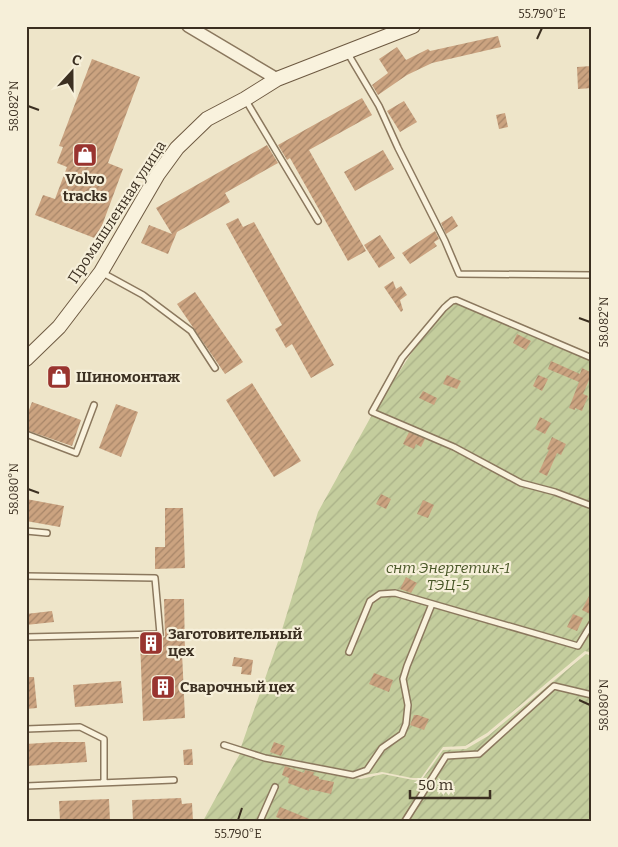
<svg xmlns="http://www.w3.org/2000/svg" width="618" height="847" viewBox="0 0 618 847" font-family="Bitter,serif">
  <defs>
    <pattern id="garden-furrows" width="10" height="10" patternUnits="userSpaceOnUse" patternTransform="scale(1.25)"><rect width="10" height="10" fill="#c4cd9d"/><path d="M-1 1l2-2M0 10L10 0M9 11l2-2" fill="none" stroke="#a9b087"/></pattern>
    <pattern id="building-hatch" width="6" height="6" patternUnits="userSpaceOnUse" patternTransform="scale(1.25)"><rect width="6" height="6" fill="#cba380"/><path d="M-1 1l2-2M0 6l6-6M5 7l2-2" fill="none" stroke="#a68568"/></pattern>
  </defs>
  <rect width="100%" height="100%" fill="#eee5c9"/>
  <!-- garden -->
  <path fill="url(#garden-furrows)" d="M454 296 592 354V653L585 651 487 733 465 746 443 747 421 778H412L382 772 360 776 310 768 328 774 361 779 383 774 413 780 421 781 443 750 466 749 488 736 586 654 592 656V821H203L242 750 265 756 241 747 281 633 318 512 383 395 392 383 445 301Z"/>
  <!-- building -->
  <path fill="url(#building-hatch)" d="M498 36 501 47 432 63 407 75 378 95 372 85 388 73 379 59 397 47 406 60 428 49 430 51Z
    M92 59 140 77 108 163 123 169 97 239 35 215 43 195 55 199 67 167 57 163 63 147 59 146Z
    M592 66V88L578 89 577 67Z
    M362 98 372 115 309 150 366 251 348 261 290 158 287 160 278 145Z
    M404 101 417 122 400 132 387 111Z
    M505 113 508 127 499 129 496 115Z
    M267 145 278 163 225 193 230 202 177 232 168 254 141 243 149 225 172 234 156 208Z
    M383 150 394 169 355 191 344 172Z
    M452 216 458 226 446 234 441 223Z
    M238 218 243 227 254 222 334 365 311 378 292 344 286 348 275 329 282 325 226 224Z
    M435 231 439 239 434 242 437 246 410 264 402 253Z
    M380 235 395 258 379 268 364 245Z
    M393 281 396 289 401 286 407 295 400 300 403 310 401 312 384 287Z
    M195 292 243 362 225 374 177 304Z
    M517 334 531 341 526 350 513 343Z
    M551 361 580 374 582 368 592 373 583 394 588 396 582 411 575 408V410L569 408 579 382 548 369Z
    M447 375 461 381 457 389 443 384Z
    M538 375 548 379 542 391 533 386Z
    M252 383 301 461 274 477 226 400Z
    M423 391 437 398 434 405 419 398Z
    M32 402 81 420 72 446 26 430V418Z
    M116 404 138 412 121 457 99 448Z
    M540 417 551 423 545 434 535 429Z
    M409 432 425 439 421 447 416 444 414 449 403 444Z
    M552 437 566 444 561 455 557 453 547 476 539 472 549 450 547 449Z
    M381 494 391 499 386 509 376 504Z
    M26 499 64 506 60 527 26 521Z
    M423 500 434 505 428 518 417 514Z
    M165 508H183L185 568 155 569V547H165Z
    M406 577 417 583 411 593 400 589Z
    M592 590V615L582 610Z
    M164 599H184L185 652H182L185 718 143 721 140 639 160 638 165 637Z
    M52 611 54 622 26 625V614Z
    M573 614 583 618 577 631 567 627Z
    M234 657 253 660 251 675 241 674 242 667 232 666Z
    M374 673 393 680 389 692 369 684Z
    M26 677H34L37 708 26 709Z
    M121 681 123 703 75 707 73 685Z
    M414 715H418L429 719 424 730 410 725Z
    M56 742H85L87 762 26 766V744Z
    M274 742 285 746 281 756 270 752Z
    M192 749 193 765H184L183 750Z
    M285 766 304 773 305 770 314 772 313 775 319 777V779L334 782 331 794 309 789V791L288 783 289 778 282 775Z
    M181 798 182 804 192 803 193 821H133L132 800Z
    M109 799 110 821H60L59 801Z
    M280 807 312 820V821H286L276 817Z"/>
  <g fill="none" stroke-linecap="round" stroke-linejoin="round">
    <defs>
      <path id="service" d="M347 52 379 106 398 148 445 241 459 274 592 275
        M245 99 318 221
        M101 272 143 295 191 331 215 368
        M592 358 456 300 452 301 444 308 402 358 372 412 454 447 521 483 555 492 592 506
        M26 434 76 453 94 405
        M26 531 47 533
        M26 576 155 578 160 634 26 637
        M349 652 370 601 380 594 395 593 578 646 592 623
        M26 729 80 727 104 739V782
        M224 745 265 758 353 775 367 770 382 748 402 734 406 724 408 705 403 679 407 666 432 604
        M26 786 174 780
        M260 821 275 787
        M405 821 446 756 479 754 554 686 592 695"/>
      <path id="tertiary" d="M188 26 277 79"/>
      <path id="secondary" d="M26 359 59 327 101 272 158 174 177 148 207 119 245 99 277 79 413 26"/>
    </defs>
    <!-- service casing -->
    <use href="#service" stroke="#8b785e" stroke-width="8"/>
    <!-- tertiary casing -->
    <use href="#tertiary" stroke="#8b785e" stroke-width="14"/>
    <!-- secondary casing -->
    <use href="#secondary" stroke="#6d5941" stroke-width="16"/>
    <!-- service -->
    <use href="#service" stroke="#f9f2dd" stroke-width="5"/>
    <!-- tertiary -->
    <use href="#tertiary" stroke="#f9f2dd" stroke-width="11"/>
    <!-- secondary -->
    <use href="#secondary" stroke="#f9f2dd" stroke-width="14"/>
  </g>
  <!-- ticks -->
  <path fill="none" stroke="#3b2f21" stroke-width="2" d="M537 39 542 28M28 106 39 110M579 318 590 322M28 489 39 493M579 700 590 705M238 820 242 808"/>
  <!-- icons -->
  <defs>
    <symbol id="shop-square" viewBox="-11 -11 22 22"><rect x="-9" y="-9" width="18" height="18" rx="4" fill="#99342f" stroke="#f6efd9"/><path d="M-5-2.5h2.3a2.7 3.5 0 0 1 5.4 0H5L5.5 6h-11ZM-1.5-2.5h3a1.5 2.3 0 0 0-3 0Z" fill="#fff"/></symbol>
    <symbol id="building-square" viewBox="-11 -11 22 22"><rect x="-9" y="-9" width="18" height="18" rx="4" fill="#99342f" stroke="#f6efd9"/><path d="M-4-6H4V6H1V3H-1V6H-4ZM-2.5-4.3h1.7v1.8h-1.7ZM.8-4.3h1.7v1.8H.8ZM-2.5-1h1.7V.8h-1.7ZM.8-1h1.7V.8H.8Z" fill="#fff"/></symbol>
  </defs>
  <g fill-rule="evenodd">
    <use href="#shop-square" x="71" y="141" width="28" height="28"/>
    <use href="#shop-square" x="45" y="363" width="28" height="28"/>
    <use href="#building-square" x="137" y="629" width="28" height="28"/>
    <use href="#building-square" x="149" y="673" width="28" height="28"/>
  </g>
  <g text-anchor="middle" stroke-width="4.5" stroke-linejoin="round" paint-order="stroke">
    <!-- poi labels -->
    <g font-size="15" font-weight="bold" fill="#3b2f21" stroke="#f6efd9" text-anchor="start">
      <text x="85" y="184" text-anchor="middle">Volvo<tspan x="85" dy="17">tracks</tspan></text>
      <text x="76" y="382">Шиномонтаж</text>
      <text x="168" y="639">Заготовительный<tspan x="168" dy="17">цех</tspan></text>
      <text x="180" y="692">Сварочный цех</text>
    </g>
    <!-- street labels -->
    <g font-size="15" fill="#3b2f21" stroke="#f6efd9">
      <text transform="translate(117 212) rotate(-57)" y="5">Промышленная улица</text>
    </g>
    <!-- park labels -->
    <g font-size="15" font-style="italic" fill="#495728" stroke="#f6efd9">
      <text x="448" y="573">снт Энергетик-1<tspan x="448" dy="17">ТЭЦ-5</tspan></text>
    </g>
  </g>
  <!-- border -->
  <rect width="618" height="847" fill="none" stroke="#f6efd9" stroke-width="55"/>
  <!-- north arrow -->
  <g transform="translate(72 72) rotate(21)" stroke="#f6efd9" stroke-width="4" paint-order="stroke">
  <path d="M0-4L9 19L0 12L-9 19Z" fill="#3b2f21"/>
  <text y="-8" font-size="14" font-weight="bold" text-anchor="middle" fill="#3b2f21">С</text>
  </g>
  <!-- scale -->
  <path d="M410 790v8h80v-8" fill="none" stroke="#3b2f21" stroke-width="2.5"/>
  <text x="418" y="790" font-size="15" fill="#3b2f21" stroke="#f6efd9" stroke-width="4" paint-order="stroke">50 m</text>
  <rect x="28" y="28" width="562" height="792" fill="none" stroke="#3b2f21" stroke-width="2"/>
  <g font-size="12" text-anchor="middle" fill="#3b2f21">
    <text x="542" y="18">55.790°E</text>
    <text transform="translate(14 106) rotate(-90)" y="4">58.082°N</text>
    <text transform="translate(604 322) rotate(-90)" y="4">58.082°N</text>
    <text transform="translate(14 489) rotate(-90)" y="4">58.080°N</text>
    <text transform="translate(604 705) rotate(-90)" y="4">58.080°N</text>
    <text x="238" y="838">55.790°E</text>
  </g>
</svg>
